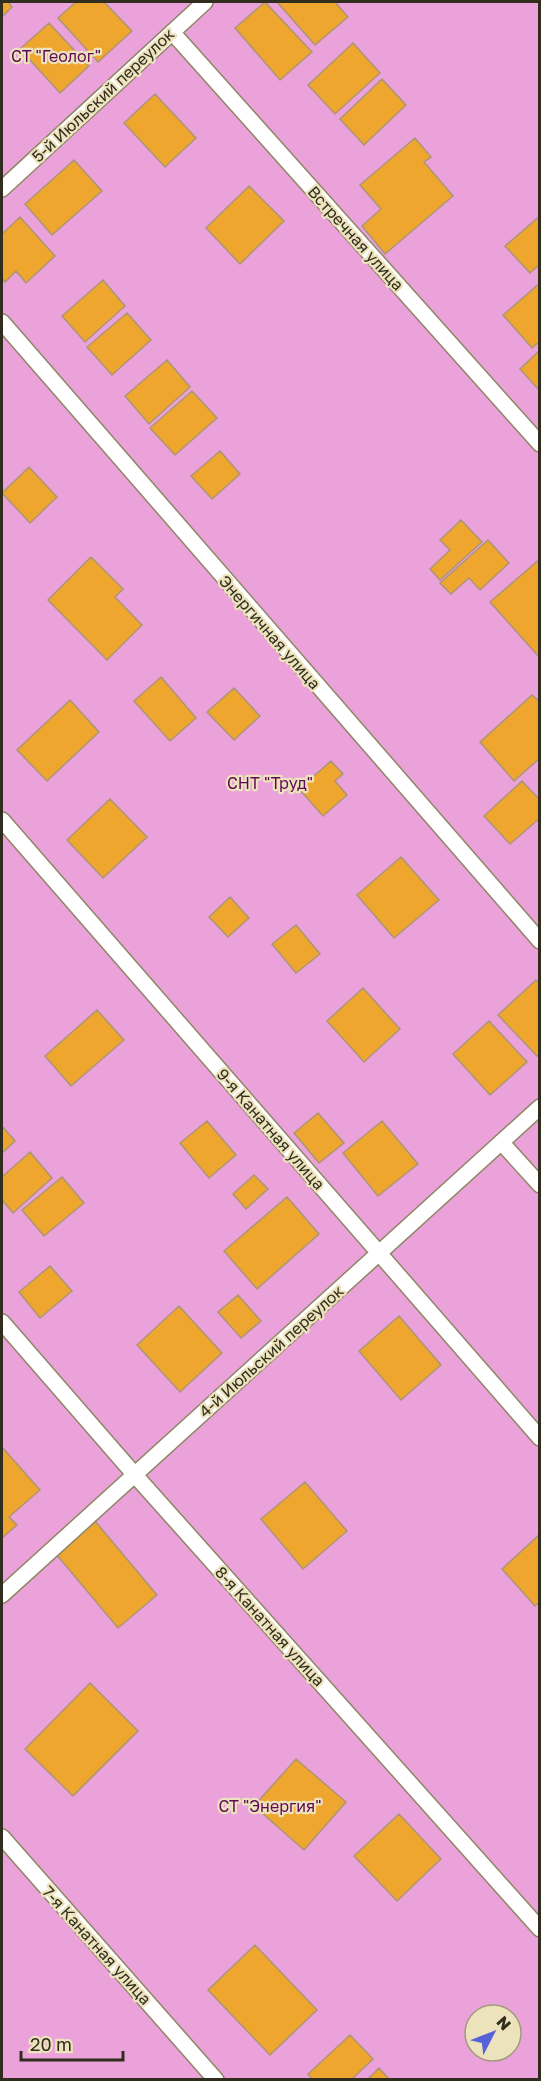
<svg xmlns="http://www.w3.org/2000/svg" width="541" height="2081" viewBox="0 0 541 2081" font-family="'Golos Text',sans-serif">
  <rect width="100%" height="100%" fill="#ded5b0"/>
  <!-- green -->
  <path fill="#eba2db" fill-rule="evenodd" d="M2 2H539V2079H2ZM475 2015H511V2051H475Z"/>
  <!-- building -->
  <path fill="#eea62f" stroke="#ac9577" stroke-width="1.5" d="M2 2H8L12 7 2 17Z
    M76 2H104L132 31 98 62 58 18Z
    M265 2 312 52 280 80 235 28Z
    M277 2H335L348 17 315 45Z
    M49 23 89 66 60 93 20 49Z
    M353 43 380 73 335 114 308 85Z
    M382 79 406 105 364 145 340 119Z
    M155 94 196 138 165 167 124 123Z
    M415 138 431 157 424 162 453 196 385 254 362 226 381 209 360 185Z
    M74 160 102 191 52 235 25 204Z
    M249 186 284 221 240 264 206 228Z
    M540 216V264L530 273 505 246Z
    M20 217 55 256 26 283 16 271 5 282 2 278V234Z
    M103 280 125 306 85 342 62 316Z
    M540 283V341L532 348 503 315Z
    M127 313 151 340 112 375 87 347Z
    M540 350V391L520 369Z
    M167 360 190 387 149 424 125 396Z
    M192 391 217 418 175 455 150 428Z
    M220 451 240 474 212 499 191 476Z
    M29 467 57 497 30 523 2 493Z
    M461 520 482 542 440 580 430 569 450 550 440 540Z
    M488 540 509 563 480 590 469 578 451 594 440 583Z
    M91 557 123 589 115 597 142 625 107 660 48 600Z
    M540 559V658L490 602Z
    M161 677 196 718 170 741 134 701Z
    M234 688 260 716 234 740 207 712Z
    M532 695 540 702V758L514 781 480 742Z
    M70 700 99 732 47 781 17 750Z
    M331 761 343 774 335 781 347 795 323 816 299 789Z
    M522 781 540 800V818L510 844 484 816Z
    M110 799 147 837 103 878 67 840Z
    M401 857 439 900 394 938 357 895Z
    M230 897 249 918 228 937 209 917Z
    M296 925 320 954 296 973 272 944Z
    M536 980 540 984V1054L537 1056 498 1015Z
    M363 988 400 1029 364 1062 327 1021Z
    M97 1010 124 1040 71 1086 45 1056Z
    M489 1021 527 1062 490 1095 453 1054Z
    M318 1113 344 1143 319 1163 294 1133Z
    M207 1121 236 1155 209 1178 180 1143Z
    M382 1121 418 1164 378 1196 343 1153Z
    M2 1126 15 1141 2 1153Z
    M30 1152 52 1178 13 1213 2 1200V1177Z
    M254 1175 268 1189 246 1209 233 1194Z
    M62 1177 84 1203 44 1236 22 1210Z
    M287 1197 319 1234 257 1289 224 1251Z
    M50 1266 72 1291 40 1318 19 1292Z
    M238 1295 261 1321 241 1338 218 1312Z
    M179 1306 222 1353 180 1392 137 1345Z
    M399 1316 441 1365 401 1400 359 1351Z
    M2 1447 40 1490 9 1517 17 1525 2 1538Z
    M305 1482 347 1531 303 1569 261 1519Z
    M95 1521 157 1595 118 1628 56 1554Z
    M540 1534V1602L535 1606 502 1569Z
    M90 1683 138 1731 73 1796 25 1749Z
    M296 1759 346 1802 304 1850 254 1806Z
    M399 1814 441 1859 397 1901 354 1856Z
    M255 1945 317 2010 270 2055 208 1990Z
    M350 2035 373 2059 351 2080H313L308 2074Z
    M379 2068 390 2080H367Z"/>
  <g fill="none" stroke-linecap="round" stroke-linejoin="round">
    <defs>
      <path id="service" d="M172 32 540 444
        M2 189 205 2
        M2 322 540 941
        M2 820 540 1438
        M501 1142 540 1185
        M2 1322 134 1474 540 1929
        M2 1595 540 1107
        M2 1837 216 2080"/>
    </defs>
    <!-- service casing -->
    <use href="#service" stroke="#8f8663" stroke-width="18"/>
    <!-- service -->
    <use href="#service" stroke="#fff" stroke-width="15"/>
  </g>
  <g text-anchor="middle" stroke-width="4.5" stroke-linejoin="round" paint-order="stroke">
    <!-- park labels -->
    <g font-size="16" fill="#610755" stroke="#ece2bc">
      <text x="56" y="62">СТ "Геолог"</text>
      <text x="270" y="789">СНТ "Труд"</text>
      <text x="270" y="1812">СТ "Энергия"</text>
    </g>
    <!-- street labels -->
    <g font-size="16" fill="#302d1e" stroke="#ece2bc">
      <text transform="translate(103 95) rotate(-43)" y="6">5-й Июльский переулок</text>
      <text transform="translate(356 238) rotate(48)" y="6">Встречная улица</text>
      <text transform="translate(270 632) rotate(49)" y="6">Энергичная улица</text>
      <text transform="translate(271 1129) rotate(49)" y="6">9-я Канатная улица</text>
      <text transform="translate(271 1351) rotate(-42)" y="6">4-й Июльский переулок</text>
      <text transform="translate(270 1626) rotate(48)" y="6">8-я Канатная улица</text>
      <text transform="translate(97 1945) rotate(48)" y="6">7-я Канатная улица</text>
    </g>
  </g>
  <!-- border -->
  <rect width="541" height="2081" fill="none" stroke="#302d1e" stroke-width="6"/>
  <!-- north arrow -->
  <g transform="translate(493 2033) rotate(48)"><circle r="28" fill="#ece2bc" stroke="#a19a7d" stroke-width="1.5"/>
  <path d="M0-4.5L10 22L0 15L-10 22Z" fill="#5762d9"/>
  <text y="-9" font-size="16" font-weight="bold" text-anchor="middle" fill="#302d1e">N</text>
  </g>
  <!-- scale -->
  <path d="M21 2051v9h102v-9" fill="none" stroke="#302d1e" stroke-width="3"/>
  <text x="30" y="2051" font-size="18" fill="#302d1e" stroke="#ece2bc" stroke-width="4.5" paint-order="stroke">20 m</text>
</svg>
